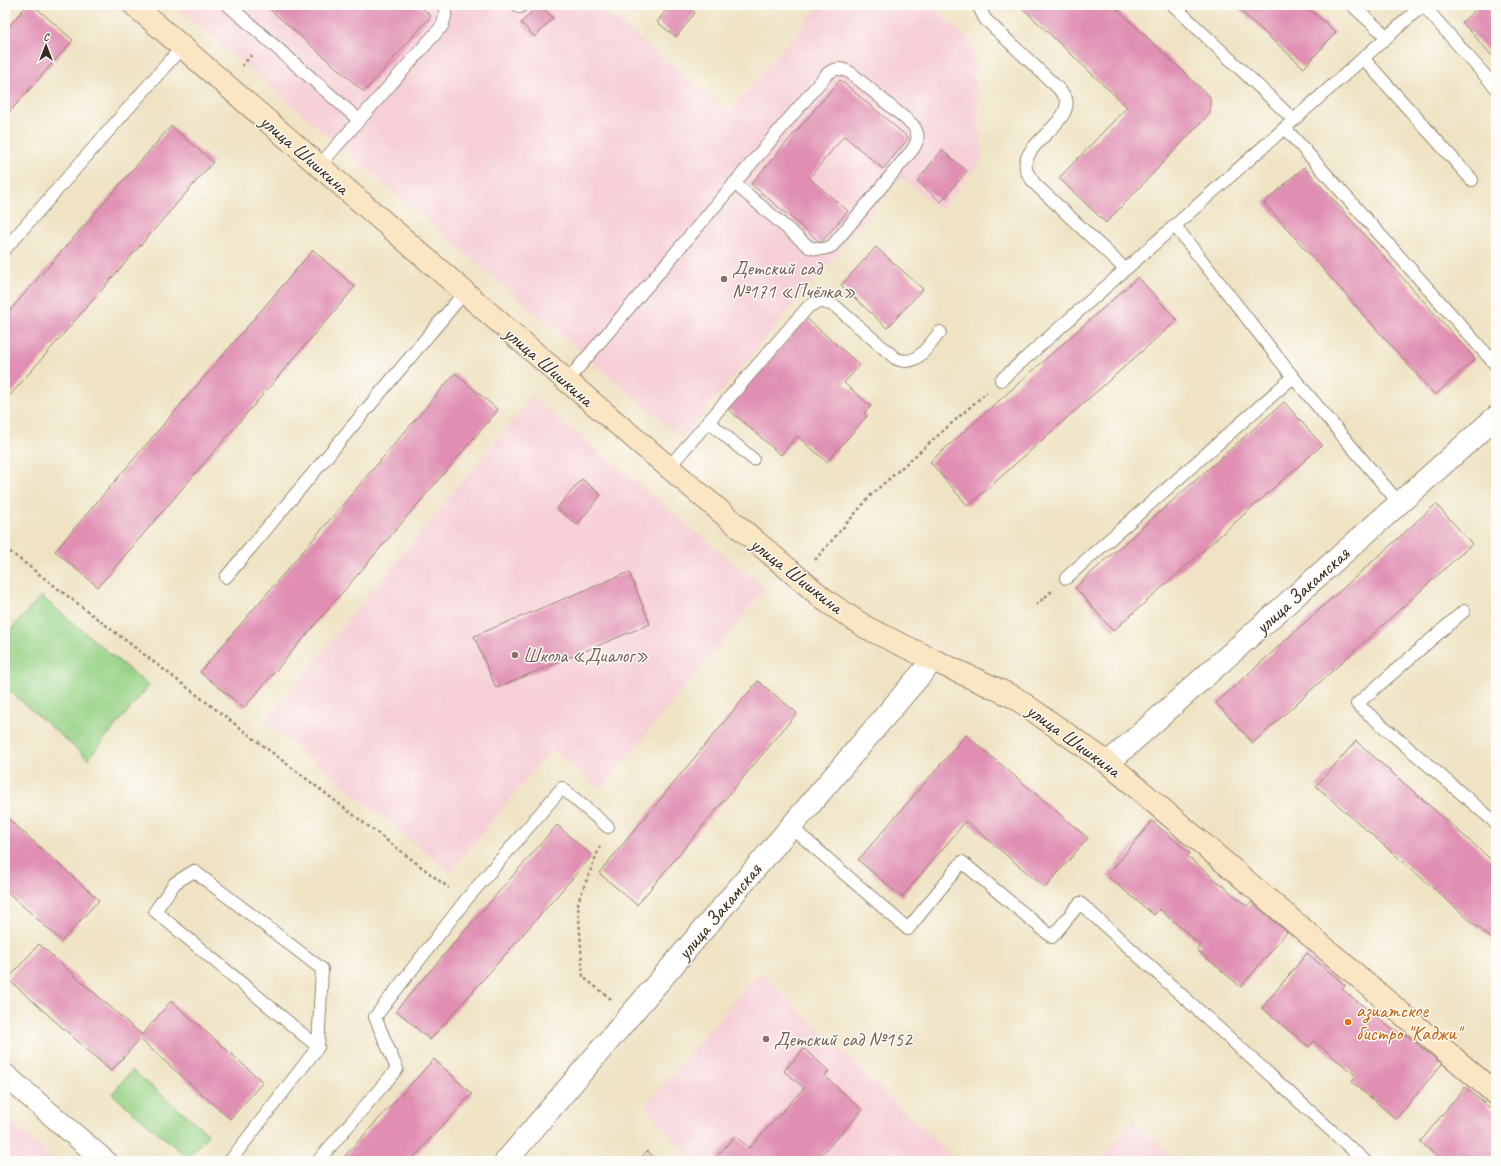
<svg xmlns="http://www.w3.org/2000/svg" width="1501" height="1166" viewBox="0 0 1501 1166" font-family="Caveat,sans-serif">
  <rect width="100%" height="100%" fill="#fdfcf7"/>
  <filter id="ink" filterUnits="userSpaceOnUse"><feTurbulence type="fractalNoise" baseFrequency=".025" numOctaves="2"/><feDisplacementMap in="SourceGraphic" scale="8" xChannelSelector="R" yChannelSelector="G"/><feConvolveMatrix kernelMatrix="1 2 1 2 8 2 1 2 1" color-interpolation-filters="sRGB"/></filter>
  <filter id="wash" filterUnits="userSpaceOnUse"><feTurbulence type="fractalNoise" baseFrequency=".012" numOctaves="4" result="noise"/><feDisplacementMap in="SourceGraphic" scale="16" xChannelSelector="R" yChannelSelector="G"/><feGaussianBlur stdDeviation="0.9" result="paint"/><feColorMatrix in="noise" values="0 0 0 0 0 0 0 0 0 0 0 0 0 0 0 0 0 1.4 0 .05"/><feComposite in="paint" operator="in"/></filter>
  <g filter="url(#wash)">
    <rect width="100%" height="100%" fill="#efe3c4"/>
    <!-- built -->
    <path fill="#f6cfd7" d="M174 5H597L729 112 820 5H929L972 42 982 159 940 210 901 177 682 438Z
      M532 397 765 589 601 789 551 749 450 873 265 721Z
      M759 972 956 1161H693L645 1106Z
      M5 1118 56 1161H5Z
      M1133 1121 1178 1161H1100Z"/>
    <!-- green -->
    <path fill="#99d387" stroke="#6a7e52" d="M41 596 149 686 88 759 5 687V636Z
      M132 1070 209 1134 188 1158 112 1094Z"/>
    <g id="blocks">
      <!-- building -->
      <path fill="#e08fb2" d="M27 5H33L73 40 5 117V31Z
        M265 5H418L431 16 364 92Z
        M538 5H540L553 18 535 37 521 23Z
        M670 5H686L695 13 676 37 657 22Z
        M1019 5H1113L1210 97V113L1106 223 1059 178 1127 107Z
        M1234 5H1305L1336 32 1304 68Z
        M1481 5H1496V60L1462 22Z
        M840 80 909 138 883 169 844 136 809 178 848 211 821 243 751 184Z
        M171 126 213 162 5 401V316Z
        M942 150 967 171 941 202 917 181Z
        M1304 167 1475 359 1435 395 1264 203Z
        M876 247 923 289 887 328 841 285Z
        M313 250 355 287 98 587 55 551Z
        M1138 277 1177 320 968 506 930 462Z
        M806 318 860 365 844 383 871 406 864 413 867 416 827 462 797 436 781 455 727 408Z
        M455 373 498 410 244 708 200 672Z
        M1284 402 1322 445 1113 631 1075 587Z
        M582 479 601 495 577 525 557 508Z
        M1436 504 1472 544 1253 743 1216 703Z
        M629 572 650 624 496 688 474 636Z
        M758 681 797 713 637 905 599 873Z
        M966 735 1088 838 1045 888 966 821 902 897 858 860Z
        M1356 741 1496 864V943L1316 786Z
        M5 816 99 900 62 941 5 890Z
        M1152 821 1190 853 1187 856 1247 906 1251 902 1287 932 1241 987 1197 950 1201 945 1159 909 1154 915 1107 876Z
        M557 825 592 856 430 1040 396 1010Z
        M39 944 142 1035 171 1001 263 1082 230 1119 140 1039 111 1071 8 979Z
        M1307 953 1345 985 1342 989 1403 1038 1406 1035 1442 1064 1396 1119 1352 1082 1356 1076 1314 1041 1309 1047 1262 1008Z
        M804 1049 829 1071 825 1076 862 1110 817 1160 819 1161H720L716 1157 735 1136 749 1148 804 1088 784 1071Z
        M434 1059 472 1094 410 1161H340Z
        M1465 1087 1496 1113V1161H1443L1420 1142Z
        M647 1151 659 1161H638Z"/>
    </g>
  </g>
  <g filter="url(#ink)">
    <use href="#blocks" fill-opacity="0" stroke="#958671" stroke-width="1"/>
    <g fill="none" stroke-linecap="round" stroke-linejoin="round">
      <defs>
        <path id="lane" d="M228 5 359 120
          M518 5 520 7
          M980 5V9L985 19 1059 89C1061 92 1065 96 1066 99 1073 124 1016 146 1027 172 1029 176 1032 179 1034 183L1125 269
          M1173 5 1294 120
          M1352 5 1387 37
          M1423 5 1496 88
          M1363 58 1472 180
          M1285 128 1496 365
          M319 166 442 26C445 18 447 13 443 5
          M1175 226 1293 377 1399 503
          M5 249 182 47
          M1001 380 1423 5
          M567 381 583 362 827 74C836 67 841 68 851 73L913 125C919 134 919 140 913 149L832 246C824 250 818 250 809 247L734 183
          M709 422 753 459
          M668 468 808 307C820 300 823 301 835 306L895 358C916 369 927 347 940 332
          M226 577 464 293
          M1066 578 1293 377
          M1464 611 1357 704 1496 823
          M791 827 908 929 962 862 1052 937 1080 903 1365 1161
          M230 1161 318 1047 322 969 194 871 175 883 155 911 318 1047
          M318 1161 397 1069 375 1017 465 901 562 788 608 827"/>
        <path id="street" d="M1108 763 1496 417
          M5 1075 105 1161
          M506 1161 933 660"/>
        <path id="secondary" d="M134 5 567 381 826 601 867 628 933 660 1014 697 1108 763 1496 1094"/>
      </defs>
      <!-- lane casing -->
      <use href="#lane" stroke="#958671" stroke-width="14"/>
      <!-- street casing -->
      <use href="#street" stroke="#958671" stroke-width="24"/>
      <!-- secondary casing -->
      <use href="#secondary" stroke="#958671" stroke-width="24"/>
      <!-- path -->
      <path stroke="#958671" stroke-width="2.5" stroke-dasharray="3 3" stroke-linecap="butt" d="M242 66 253 53
        M5 548 449 888
        M815 560 872 494 987 392
        M1036 605 1052 591
        M600 846 578 902 583 977 611 999"/>
      <!-- lane -->
      <use href="#lane" stroke="#fff" stroke-width="12"/>
      <!-- street -->
      <use href="#street" stroke="#fff" stroke-width="22"/>
      <!-- secondary -->
      <use href="#secondary" stroke="#fbe6c4" stroke-width="22"/>
    </g>
  </g>
  <!-- markers -->
  <g fill="#8d6e63" stroke="#fdfcf7" stroke-width="1.5">
    <circle cx="724" cy="279" r="4"/>
    <circle cx="515" cy="655" r="4"/>
    <circle cx="766" cy="1039" r="4"/>
  </g>
  <circle fill="#e8710a" stroke="#fdfcf7" stroke-width="1.5" cx="1348" cy="1022" r="4"/>
  <g text-anchor="middle" stroke-width="3" stroke-linejoin="round" paint-order="stroke">
    <!-- street labels -->
    <g font-size="20" fill="#3b2a1e" stroke="#fdfcf7">
      <text transform="translate(305 154) rotate(41)" y="7">улица Шишкина</text>
      <text transform="translate(549 366) rotate(41)" y="7">улица Шишкина</text>
      <text transform="translate(797 575) rotate(38)" y="7">улица Шишкина</text>
      <text transform="translate(1302 590) rotate(-42)" y="7">улица Закамская</text>
      <text transform="translate(1074 740) rotate(36)" y="7">улица Шишкина</text>
      <text transform="translate(719 911) rotate(-50)" y="7">улица Закамская</text>
    </g>
    <!-- education labels -->
    <g font-size="20" fill="#785e54" stroke="#fdfcf7" text-anchor="start">
      <text x="732" y="275">Детский сад<tspan x="732" dy="23">№171 «Пчёлка»</tspan></text>
      <text x="523" y="662">Школа «Диалог»</text>
      <text x="774" y="1046">Детский сад №152</text>
    </g>
    <!-- food labels -->
    <g font-size="20" fill="#c56008" stroke="#fdfcf7" text-anchor="start">
      <text x="1356" y="1017">азиатское<tspan x="1356" dy="23">бистро "Каджи"</tspan></text>
    </g>
  </g>
  <!-- margin -->
  <rect width="1501" height="1166" fill="none" stroke="#fdfcf7" stroke-width="20"/>
  <!-- north arrow -->
  <g transform="translate(46 46)" stroke="#fdfcf7" stroke-width="3" paint-order="stroke">
  <path d="M0-3L7 15L0 10L-7 15Z" fill="#3b2a1e"/>
  <text y="-6" font-size="11" font-weight="bold" text-anchor="middle" fill="#3b2a1e">С</text>
  </g>
</svg>
